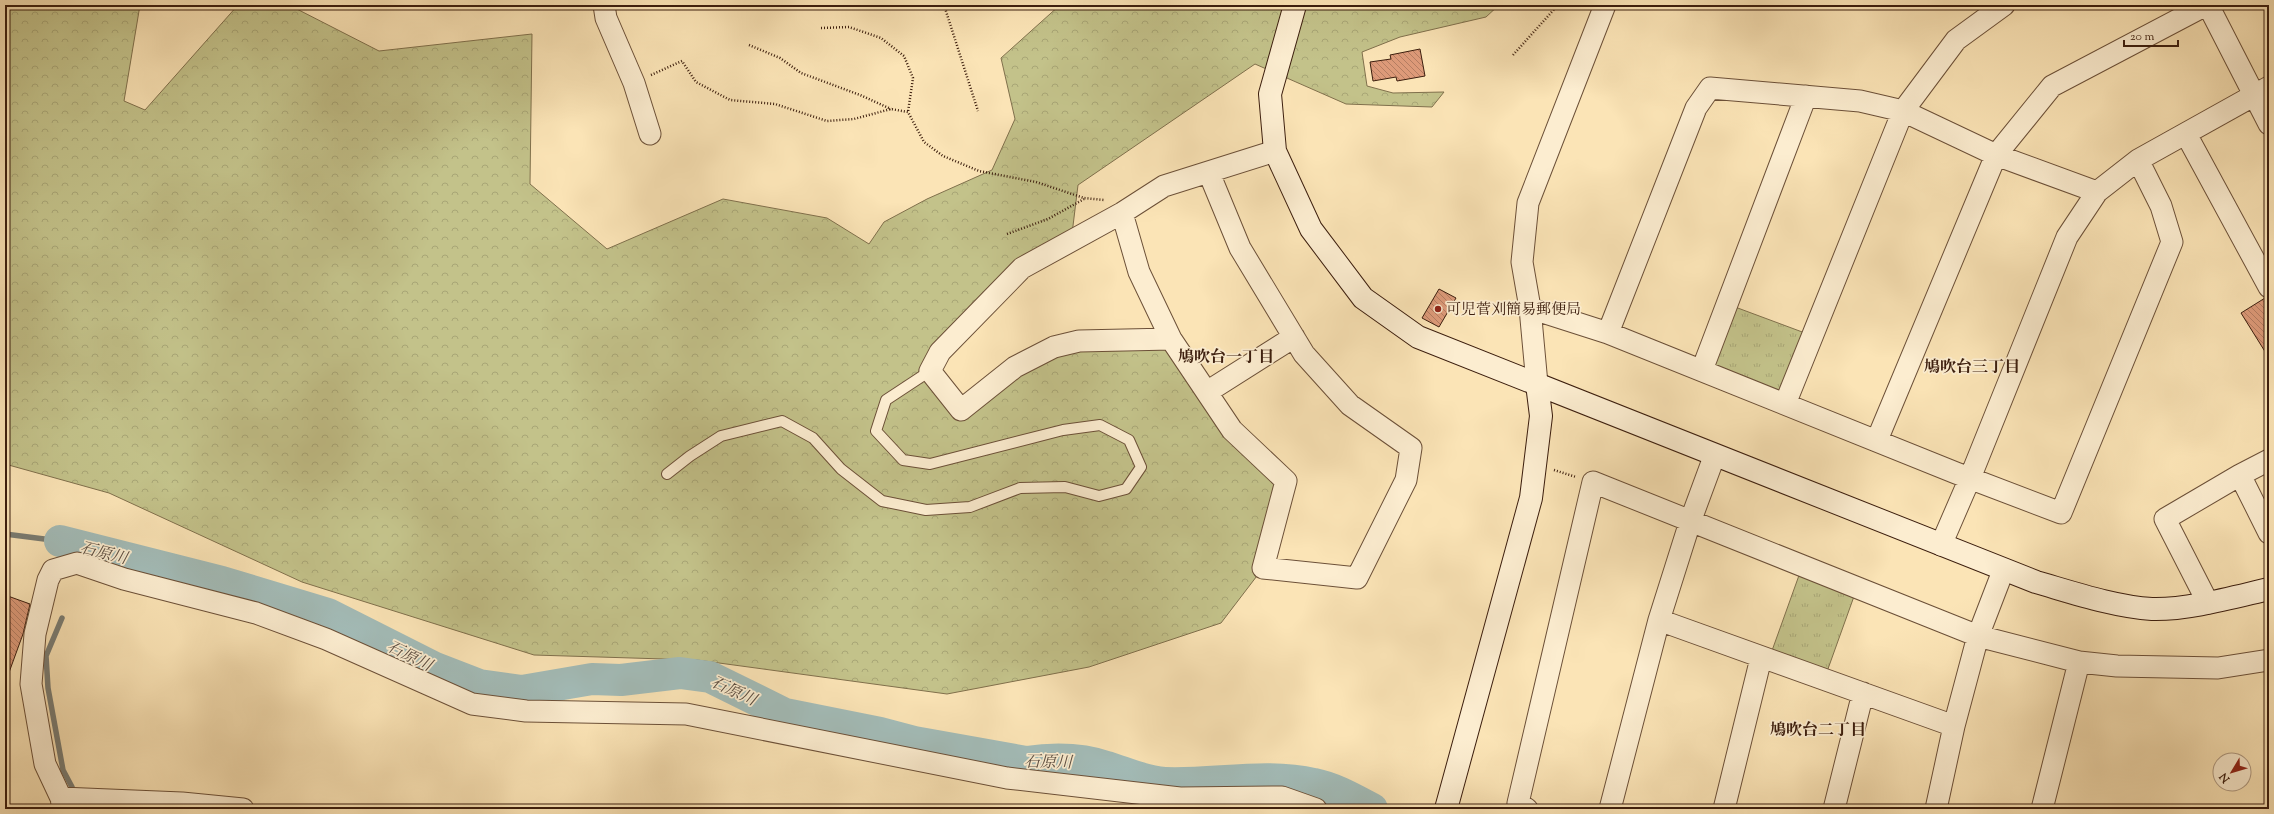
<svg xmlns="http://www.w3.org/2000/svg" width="2274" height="814" viewBox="0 0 2274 814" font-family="'Sorts Mill Goudy','Noto Serif JP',serif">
  <defs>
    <pattern id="grass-tufts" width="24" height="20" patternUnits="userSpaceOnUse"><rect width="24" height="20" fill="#c3c28a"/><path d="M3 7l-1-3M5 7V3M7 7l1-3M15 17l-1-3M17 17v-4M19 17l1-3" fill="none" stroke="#a8a676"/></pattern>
    <pattern id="forest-crowns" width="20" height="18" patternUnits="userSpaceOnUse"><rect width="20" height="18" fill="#c3c28a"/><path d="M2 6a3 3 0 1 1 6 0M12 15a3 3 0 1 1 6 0" fill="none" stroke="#a8a676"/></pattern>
    <pattern id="building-back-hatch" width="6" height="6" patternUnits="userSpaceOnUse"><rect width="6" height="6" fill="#dd9a79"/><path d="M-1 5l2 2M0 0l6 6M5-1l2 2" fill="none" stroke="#b47d62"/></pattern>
  </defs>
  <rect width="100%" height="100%" fill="#fbe4b6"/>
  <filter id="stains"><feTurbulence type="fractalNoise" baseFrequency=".005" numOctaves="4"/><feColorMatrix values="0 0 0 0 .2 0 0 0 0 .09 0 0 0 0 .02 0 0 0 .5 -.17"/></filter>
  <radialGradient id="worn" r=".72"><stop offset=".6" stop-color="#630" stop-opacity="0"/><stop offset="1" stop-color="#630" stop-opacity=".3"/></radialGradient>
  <!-- grass -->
  <path fill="url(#grass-tufts)" stroke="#80704c" d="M1727 304 1813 336 1785 404 1702 370Z
    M1802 567 1857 588 1824 680 1769 659Z"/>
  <!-- forest -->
  <path fill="url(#forest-crowns)" stroke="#80704c" d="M15 5H140L124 101 145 110 238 5H289L379 51 532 34 530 184 607 249 723 199 827 218 869 244 884 222 927 199 992 170 1015 119 1001 58 1060 5H1499L1486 17 1400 37 1362 52 1367 86 1393 93 1444 92 1432 107 1346 104 1255 64 1078 185 1072 234 928 373 961 410 1054 347 1171 339 1286 481 1263 568 1221 623 1089 667 947 694 697 660 534 655 302 582 109 493 5 464V12Z"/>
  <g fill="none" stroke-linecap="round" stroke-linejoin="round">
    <!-- stream -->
    <path stroke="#7a7d74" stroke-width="5.5" d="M5 534 60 541
      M62 618 46 656 48 688 63 770 72 787"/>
    <!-- river -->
    <path stroke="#a3bcb8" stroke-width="32" d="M60 541 222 582 328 614 435 668 479 685 522 691 592 679 621 680 680 673 710 677 785 714 880 733 914 742 1026 762C1053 758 1081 758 1107 767 1126 773 1145 782 1165 783 1214 785 1265 773 1314 784 1334 788 1353 799 1372 809"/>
  </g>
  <!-- building -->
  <path fill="url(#building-back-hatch)" stroke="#3c1e0e" d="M1420 49 1425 76 1397 81 1396 77 1373 81 1370 62 1391 59 1390 55Z
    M1439 289 1456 298 1439 327 1422 318Z
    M2265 298 2269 299V358L2241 313Z
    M5 595 30 604 23 634 7 678H5Z"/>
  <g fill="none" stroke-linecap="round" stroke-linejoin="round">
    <defs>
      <path id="lane" d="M667 474 690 456 721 436 782 421 813 438 841 469 882 501 926 510 970 507 1020 488 1065 487 1099 496 1126 489 1141 467 1129 440 1100 425 1063 430 930 464 903 460 876 431 886 400 930 371"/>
      <path id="street" d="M604 5 606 18 634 83 650 134
        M2208 5 2269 124
        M2186 134 2269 287
        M1122 213 1139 272 1171 339 1232 430 1286 481 1263 568 1357 578 1406 480 1411 448 1350 405 1304 354 1240 248 1209 173
        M1530 308 1608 333 1956 473 2061 513 2172 242 2161 206 2138 160
        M1608 333 1696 108 1710 88 1860 101 1903 111 1996 155 2097 192
        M1171 339 1079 341 1054 347 1015 367 961 410 930 371 940 352 1022 268 1122 213 1164 186 1275 151
        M1702 370 1806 96
        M1537 384 1530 308 1522 262 1528 203 1605 5
        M1207 392 1294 337
        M1785 404 1903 111 1956 40 2004 5
        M1877 440 1996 155 2052 86 2206 5
        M2269 460 2240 475 2269 533
        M1941 545 1970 478 2067 237 2097 192 2138 160 2269 87
        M2208 603 2165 519 2240 475
        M1659 620 1954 726
        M61 798 182 803 243 809
        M63 809 61 798 45 764 31 684 35 634 48 580 53 570 77 563 124 579 256 613 326 639 472 704 526 711 686 714 1007 778 1180 798 1282 797 1316 809
        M1527 809 1518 803 1593 482 1978 636 2079 662 2117 666 2218 668 2269 660
        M1610 809 1659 620 1690 522 1714 457
        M1724 809 1761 658
        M1834 809 1863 693
        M1936 809 1954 726 1978 636 2003 571
        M2042 809 2079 662"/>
      <path id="secondary" d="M1295 5 1270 94 1275 151 1311 229 1363 298 1418 337 2036 582C2071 592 2115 607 2152 609 2188 610 2234 597 2269 589
        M1446 809 1531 498 1541 416 1537 384"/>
    </defs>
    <!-- lane casing -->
    <use href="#lane" stroke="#6c5038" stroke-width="12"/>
    <!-- street casing -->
    <use href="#street" stroke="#6c5038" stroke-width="23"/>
    <!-- secondary casing -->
    <use href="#secondary" stroke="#3c1e0e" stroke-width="24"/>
    <!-- path -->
    <path stroke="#3c1e0e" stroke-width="2.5" stroke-dasharray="1 2" stroke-linecap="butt" d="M944 5 978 111
      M821 28 849 27 881 38 904 56 913 78 908 112
      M749 45 780 58 801 73 860 95 891 109
      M1513 55 1558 5
      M651 75 682 61 696 82 730 100 775 104 827 121 854 119 891 109 908 112 924 142 943 156 979 171 1036 182 1084 198 1104 200
      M1007 234 1048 219 1084 199
      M1554 470 1576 477"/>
    <!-- lane -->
    <use href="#lane" stroke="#fcedd0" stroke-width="10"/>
    <!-- street -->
    <use href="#street" stroke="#fcedd0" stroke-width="21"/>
    <!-- secondary -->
    <use href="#secondary" stroke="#fcedd0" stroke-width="22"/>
  </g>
  <!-- markers -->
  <circle fill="#8f2418" stroke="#fcedd0" stroke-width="1.5" cx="1438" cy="309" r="4"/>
  <g text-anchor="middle" stroke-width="3.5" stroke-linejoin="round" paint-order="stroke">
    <!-- poi labels -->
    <g font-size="15" fill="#3c1e0e" stroke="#fcedd0" text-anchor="start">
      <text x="1446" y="314">可児菅刈簡易郵便局</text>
    </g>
    <!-- neighbourhood labels -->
    <g font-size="16" font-weight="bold" fill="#3c1e0e" stroke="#fcedd0">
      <text x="1226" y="362">鳩吹台一丁目</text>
      <text x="1972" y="372">鳩吹台三丁目</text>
      <text x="1818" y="735">鳩吹台二丁目</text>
    </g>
    <!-- water labels -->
    <g font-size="16" font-style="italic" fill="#5b4d41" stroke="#fcedd0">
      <text transform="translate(104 552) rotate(14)" y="6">石原川</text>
      <text transform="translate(410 655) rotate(26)" y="6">石原川</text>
      <text transform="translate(734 690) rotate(25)" y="6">石原川</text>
      <text transform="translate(1048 761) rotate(1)" y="6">石原川</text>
    </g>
  </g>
  <!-- margin -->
  <rect width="2274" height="814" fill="none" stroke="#fbe4b6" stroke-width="20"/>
  <rect x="6" y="6" width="2262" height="802" fill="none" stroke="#3c1e0e" stroke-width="2"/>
  <rect x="10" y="10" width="2254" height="794" fill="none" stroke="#3c1e0e"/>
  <!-- north arrow -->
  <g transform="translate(2232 772) rotate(232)"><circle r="19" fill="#fcedd0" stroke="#af9a82"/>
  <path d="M0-3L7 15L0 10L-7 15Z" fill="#8f2418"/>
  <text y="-6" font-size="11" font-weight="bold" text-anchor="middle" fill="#3c1e0e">N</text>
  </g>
  <!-- scale -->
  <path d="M2124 40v6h54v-6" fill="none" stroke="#3c1e0e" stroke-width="2"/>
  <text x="2130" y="40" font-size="12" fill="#3c1e0e" stroke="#fcedd0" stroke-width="3" paint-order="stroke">20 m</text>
  <rect width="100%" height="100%" filter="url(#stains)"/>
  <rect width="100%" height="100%" fill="url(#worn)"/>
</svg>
